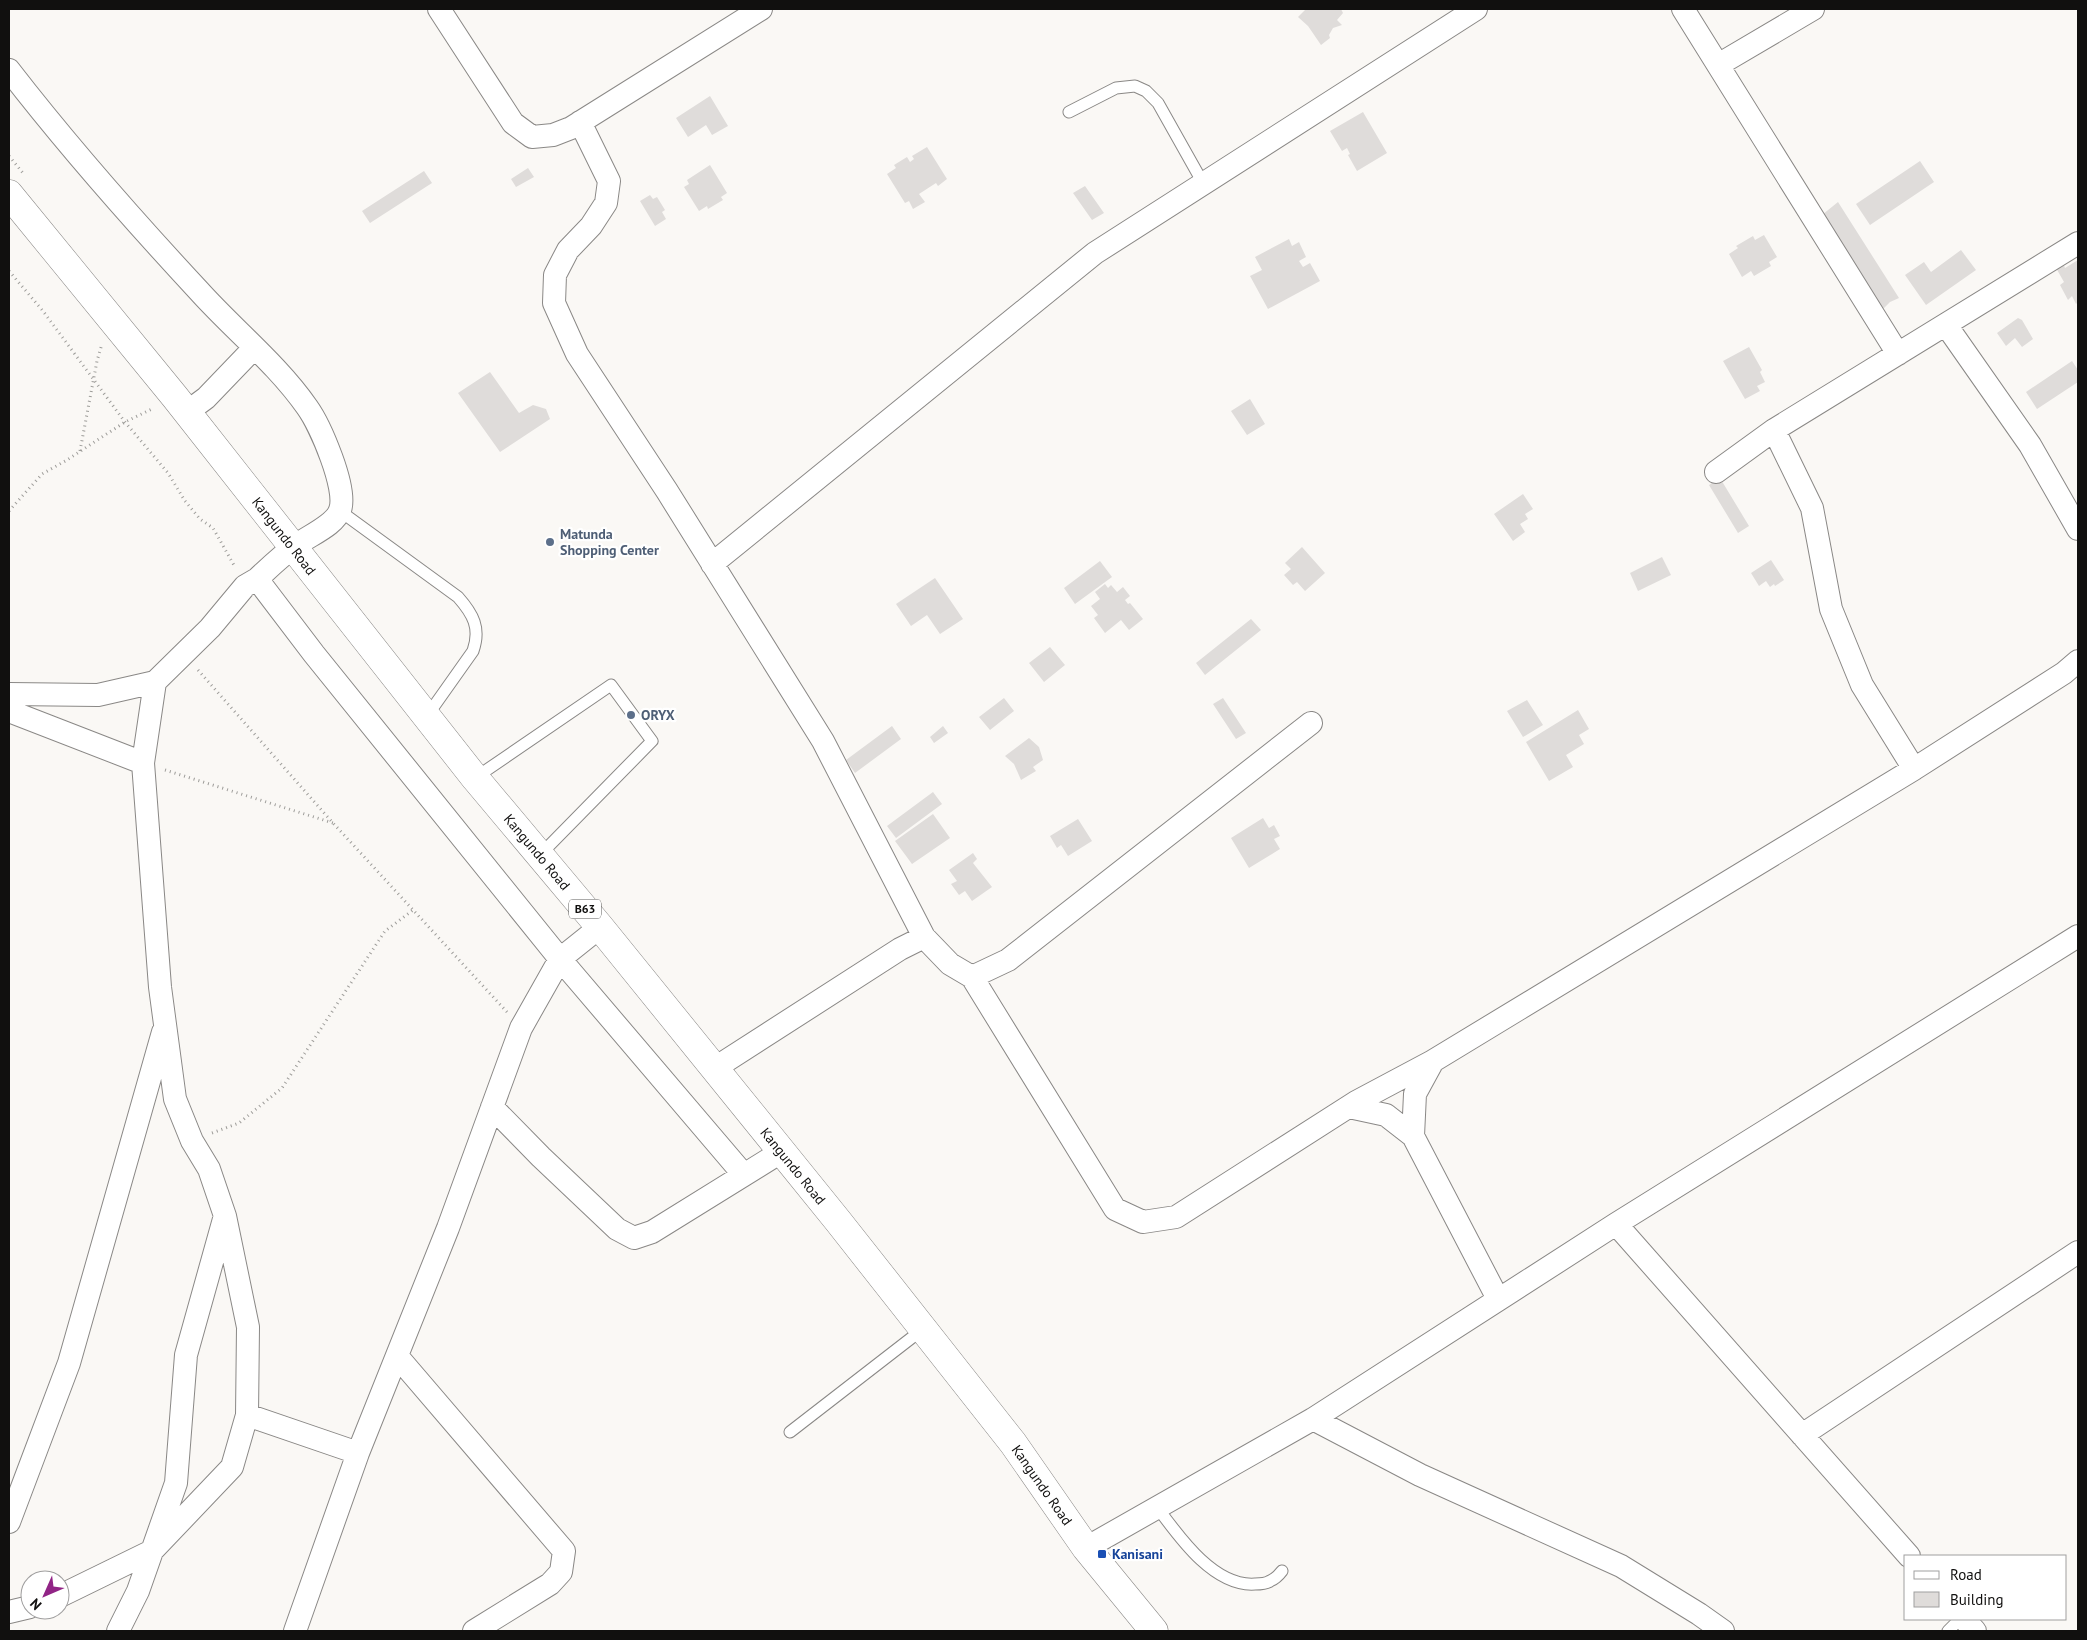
<svg xmlns="http://www.w3.org/2000/svg" width="2087" height="1640" viewBox="0 0 2087 1640" font-family="'PT Sans',sans-serif">
  <rect width="100%" height="100%" fill="#faf8f5"/>
  <!-- building -->
  <path fill="#dfdcda" d="M1306 9H1341L1343 13 1337 20 1342 25 1333 28 1329 35 1330 38 1321 45 1308 26 1298 17Z
    M710 96 728 126 712 135 706 125 688 137 676 118Z
    M1363 112 1387 153 1357 171 1348 155 1350 154 1347 148 1342 151 1330 131Z
    M927 147 947 179 938 186 936 183 919 194 925 202 913 209 909 201 905 203 887 174 896 168 894 165 907 157 910 162 914 159 912 156Z
    M1920 161 1934 182 1870 225 1856 204Z
    M710 165 727 193 721 197 723 200 708 209 707 206 699 211 684 187 689 184 687 180Z
    M528 168 534 177 516 187 511 179Z
    M424 171 432 183 370 223 362 211Z
    M1085 186 1104 213 1092 220 1073 193Z
    M650 195 653 199 657 197 665 210 662 212 666 219 655 226 640 201Z
    M1838 202 1899 298 1890 302 1879 313 1817 219Z
    M1764 235 1777 257 1769 262 1771 266 1754 276 1751 271 1742 277 1729 254 1738 248 1736 246 1753 236 1755 240Z
    M1289 239 1292 246 1299 242 1306 257 1299 261 1303 267 1310 263 1320 281 1268 309 1250 276 1262 270 1255 257Z
    M1961 250 1976 270 1926 305 1905 275 1924 262 1931 272Z
    M2078 260V302L2076 304 2072 296 2068 300 2060 285 2064 282 2056 268 2063 263 2065 268Z
    M2018 318 2022 320 2033 339 2022 347 2015 338 2006 346 1997 333Z
    M1749 347 1762 370 1760 372 1765 382 1757 386 1760 391 1745 399 1723 361Z
    M2072 361 2078 370V382L2037 409 2026 392Z
    M490 372 519 413 533 405 546 409 550 419 500 452 458 393Z
    M1250 399 1265 424 1247 435 1231 411Z
    M1720 478 1749 526 1738 533 1709 485Z
    M1523 494 1533 509 1525 514 1528 519 1520 524 1525 532 1513 541 1494 514Z
    M1302 547 1325 573 1305 591 1297 582 1293 585 1284 575 1291 569 1285 563Z
    M1662 557 1671 575 1638 591 1630 573Z
    M1771 560 1784 580 1775 586 1774 584 1770 587 1766 581 1759 586 1751 573Z
    M1100 561 1112 577 1075 604 1064 588Z
    M935 578 963 619 940 634 927 615 911 626 896 604Z
    M1105 584 1108 588 1111 585 1117 592 1123 587 1130 596 1125 600 1128 604 1130 603 1143 619 1129 630 1121 620 1105 633 1094 618 1098 615 1091 606 1100 599 1095 592Z
    M1251 619 1261 630 1205 675 1196 663Z
    M1050 647 1065 665 1044 682 1029 663Z
    M1004 698 1014 711 990 730 979 717Z
    M1223 698 1246 733 1236 739 1213 704Z
    M1527 700 1543 725 1523 737 1507 711Z
    M1578 710 1589 729 1579 735 1584 744 1566 755 1573 767 1549 781 1526 742Z
    M892 726 901 739 855 773 846 760Z
    M943 726 948 733 934 743 930 737Z
    M1029 738 1039 747 1043 760 1033 767 1036 771 1021 780 1014 764 1005 756Z
    M933 792 942 804 896 838 887 826Z
    M933 814 950 838 912 864 895 841Z
    M1263 818 1269 828 1274 825 1280 836 1274 839 1280 849 1249 868 1231 838Z
    M1078 819 1092 841 1068 856 1061 845 1057 848 1050 836Z
    M973 853 977 859 973 863 992 887 972 901 965 891 959 895 951 884 957 881 949 870Z"/>
  <g fill="none" stroke-linecap="round" stroke-linejoin="round">
    <defs>
      <path id="service" d="M1069 112 1116 88 1135 86 1146 91 1158 103 1203 183
        M340 511 458 597C473 614 481 628 473 651L427 716
        M475 778 611 685 652 741 540 855
        M790 1432 923 1329
        M1157 1507C1179 1537 1214 1587 1255 1584 1260 1584 1266 1584 1270 1581 1275 1579 1279 1575 1282 1571
        M1948 1631 1960 1619"/>
      <path id="minor" d="M439 9 513 123 532 137 553 135 571 128 761 9
        M1683 9 1898 354
        M1718 65 1813 9
        M9 70C67 145 134 221 199 291 234 330 277 364 307 407 320 425 348 489 340 510 335 526 307 536 294 547 281 556 269 568 257 579
        M580 122 609 181 606 203 591 226 568 250 555 275 554 303 577 354 667 491 823 741 924 937 950 964 972 977 1008 960 1311 723
        M1946 325 2030 445 2078 529
        M187 412 206 398 254 348
        M1774 430 1812 508 1831 609 1862 685 1914 769
        M1716 472 1774 430 2078 243
        M712 564 1095 253 1476 9
        M155 682 143 763 160 987 175 1099 192 1141 209 1169 225 1216 248 1327 247 1415 358 1453
        M9 694 98 695 155 682 210 628 245 586 257 579 314 654 560 959 600 927
        M9 711 143 763
        M972 977 1115 1209 1143 1222 1176 1217 1356 1102 1433 1061
        M715 1068 900 949 924 937
        M492 1107 541 1157 617 1229 634 1238 652 1232 781 1152
        M1349 1107 1386 1115 1413 1136
        M1616 1224 1909 1556
        M1498 1299 1413 1136 1415 1094 1433 1061 1914 769 2064 673 2078 661
        M397 1356 564 1551 561 1572 550 1584 474 1631
        M1313 1419 1420 1475 1621 1566 1699 1614 1723 1631
        M1802 1435 2078 1252
        M9 1522 69 1363 163 1032
        M1086 1548 1313 1419 1616 1224 2078 936
        M60 1596 152 1551 232 1467 247 1415
        M9 1612 30 1607
        M1964 1619 1975 1631
        M118 1631 138 1591 176 1483 186 1355 224 1219
        M295 1631 358 1453 448 1228 521 1028 560 959 744 1175"/>
      <path id="trunk" d="M9 194 175 397 475 778 600 927 838 1221 1013 1443 1086 1548 1154 1631"/>
    </defs>
    <!-- service casing -->
    <use href="#service" stroke="#8a8886" stroke-width="13"/>
    <!-- minor casing -->
    <use href="#minor" stroke="#8a8886" stroke-width="24"/>
    <!-- trunk casing -->
    <use href="#trunk" stroke="#8a8886" stroke-width="29"/>
    <!-- path -->
    <path stroke="#9e9d9a" stroke-width="3" stroke-dasharray="1 4" stroke-linecap="butt" d="M9 156 23 173
      M9 271 43 311 125 422 168 473 185 501 200 519 213 528 235 567
      M80 451 97 361 102 344
      M9 511 42 474 67 460 125 422 154 408
      M198 670 333 823 507 1012
      M165 770 333 823
      M212 1133 239 1123 282 1088 385 931 413 910"/>
    <!-- service -->
    <use href="#service" stroke="#fff" stroke-width="11"/>
    <!-- minor -->
    <use href="#minor" stroke="#fff" stroke-width="22"/>
    <!-- trunk -->
    <use href="#trunk" stroke="#fff" stroke-width="28"/>
  </g>
  <!-- markers -->
  <g fill="#5c6f8a" stroke="#fff" stroke-width="2">
    <circle cx="550" cy="542" r="5"/>
    <circle cx="631" cy="715" r="5"/>
  </g>
  <rect fill="#1a4fb4" stroke="#fff" stroke-width="2" x="1097" y="1549" width="10" height="10" rx="2.5"/>
  <g text-anchor="middle" stroke-width="4.5" stroke-linejoin="round" paint-order="stroke">
    <!-- shield labels -->
    <rect fill="#fff" stroke="#585857" stroke-width="1" x="569" y="899.5" width="32" height="19" rx="4"/>
    <g font-size="12" font-weight="bold" fill="#11100f">
      <text x="585" y="913">B63</text>
    </g>
    <!-- service labels -->
    <g font-size="14" font-weight="bold" fill="#4e5e75" stroke="#fff" text-anchor="start">
      <text x="560" y="539">Matunda<tspan x="560" dy="16">Shopping Center</tspan></text>
      <text x="641" y="720">ORYX</text>
    </g>
    <!-- street labels -->
    <g font-size="14" fill="#11100f" stroke="#fff">
      <text transform="translate(284 536) rotate(52)" y="5">Kangundo Road</text>
      <text transform="translate(537 852) rotate(50)" y="5">Kangundo Road</text>
      <text transform="translate(793 1166) rotate(51)" y="5">Kangundo Road</text>
      <text transform="translate(1042 1485) rotate(55)" y="5">Kangundo Road</text>
    </g>
    <!-- transit labels -->
    <g font-size="14" font-weight="bold" fill="#164399" stroke="#fff" text-anchor="start">
      <text x="1112" y="1559">Kanisani</text>
    </g>
  </g>
  <!-- border -->
  <rect width="2087" height="1640" fill="none" stroke="#11100f" stroke-width="20"/>
  <!-- legend -->
  <rect x="1904" y="1555" width="162" height="65" fill="#ffffff" stroke="#a09f9f"/>
  <rect x="1914" y="1571" width="25" height="8" fill="#ffffff" stroke="#a09f9f"/>
  <text x="1950" y="1580" font-size="15" fill="#11100f">Road</text>
  <rect x="1914" y="1592" width="25" height="15" fill="#dfdcda" stroke="#a09f9f"/>
  <text x="1950" y="1605" font-size="15" fill="#11100f">Building</text>
  <!-- north arrow -->
  <g transform="translate(45 1595) rotate(225)"><circle r="24" fill="#ffffff" stroke="#a09f9f"/>
  <path d="M0-4L9 19L0 12L-9 19Z" fill="#912486"/>
  <text y="-8" font-size="14" font-weight="bold" text-anchor="middle" fill="#11100f">N</text>
  </g>
</svg>
